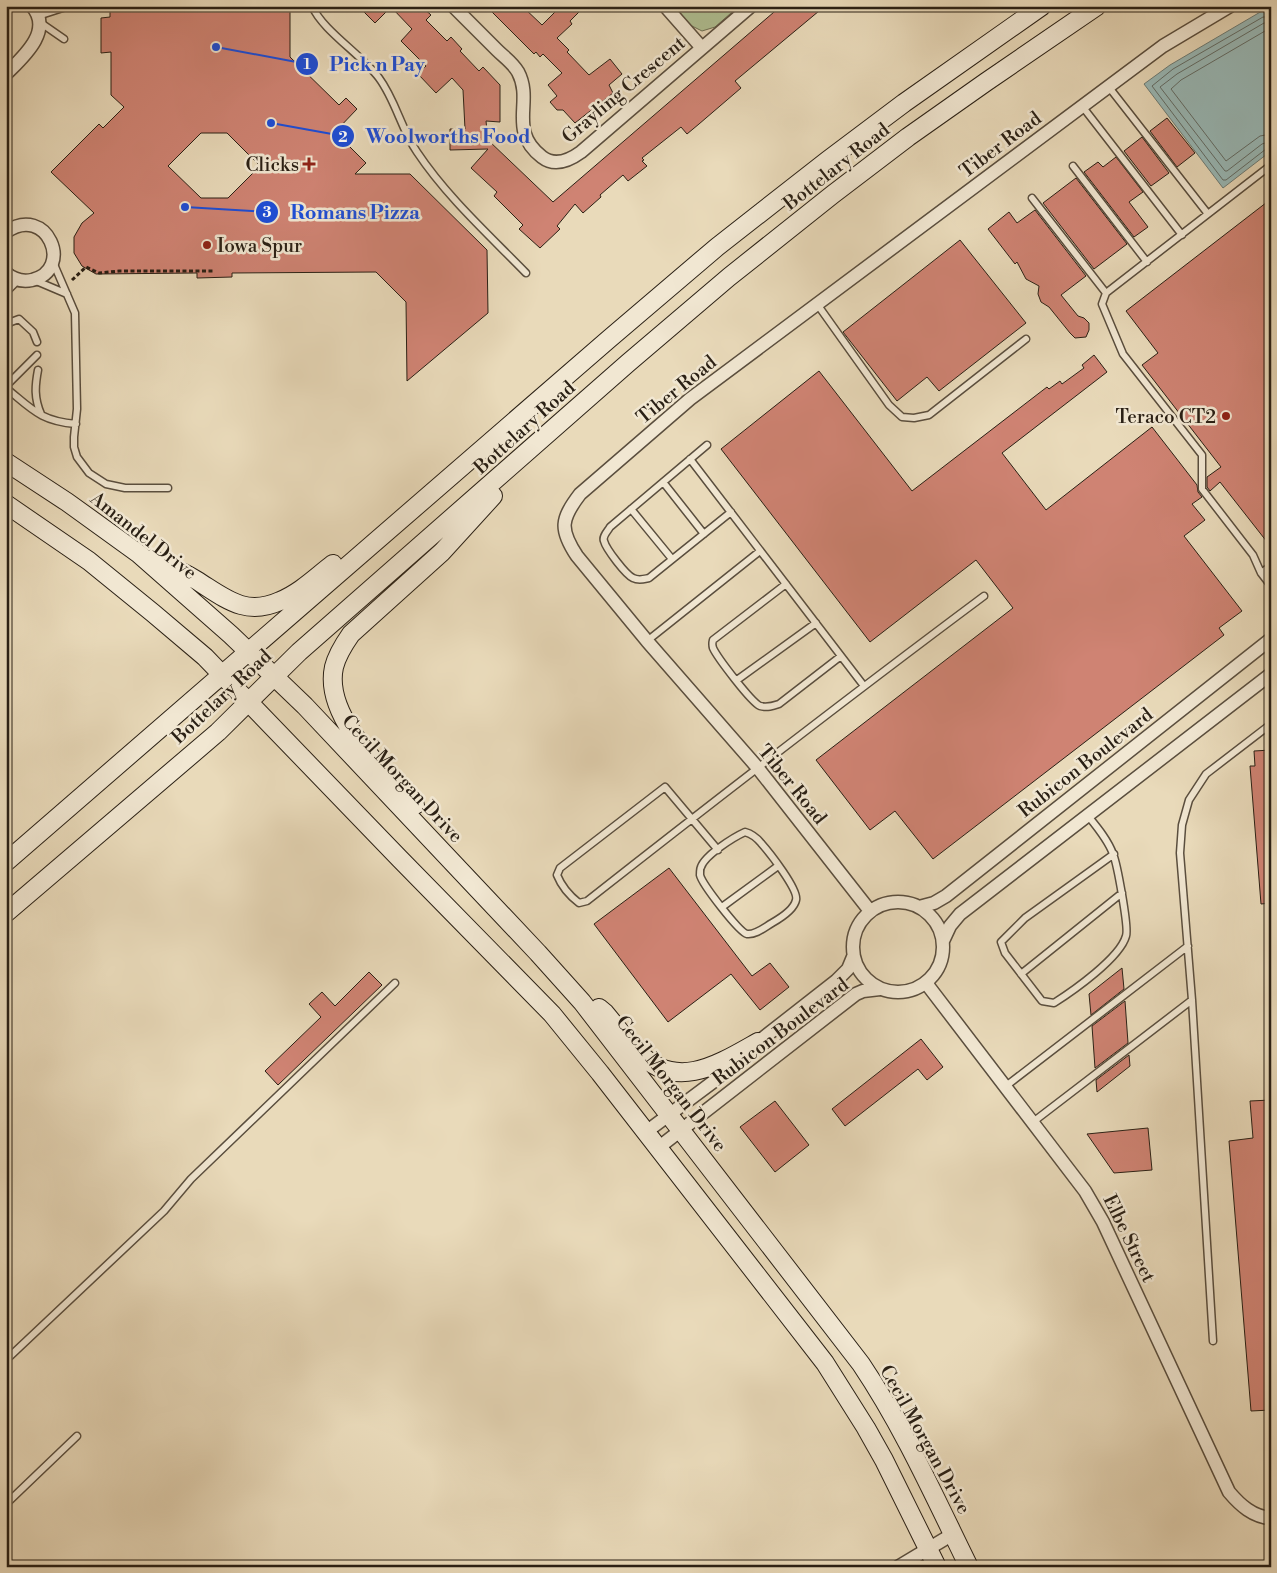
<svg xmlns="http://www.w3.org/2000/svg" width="1277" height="1573" viewBox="0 0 1277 1573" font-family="'Libre Bodoni',serif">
  <rect width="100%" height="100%" fill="#e9daba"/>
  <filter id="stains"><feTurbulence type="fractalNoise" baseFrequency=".004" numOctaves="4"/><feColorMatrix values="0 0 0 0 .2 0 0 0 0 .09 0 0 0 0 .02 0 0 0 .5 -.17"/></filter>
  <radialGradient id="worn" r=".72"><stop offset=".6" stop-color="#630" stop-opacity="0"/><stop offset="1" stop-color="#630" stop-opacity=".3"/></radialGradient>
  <!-- green -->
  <path fill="#b0c194" stroke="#6d7054" d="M674 6H739L715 27 702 31 690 25Z"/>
  <!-- water -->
  <path fill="#99b9b7" stroke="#6d7c76" d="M1262 11 1271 13V151L1223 188 1144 84 1170 65Z"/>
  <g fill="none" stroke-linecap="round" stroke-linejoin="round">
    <!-- shore -->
    <path stroke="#626c66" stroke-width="1" d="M1271 17H1263L1173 69 1152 86 1223 180H1226L1266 149 1271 148
      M1271 23H1264L1177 74 1160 87 1225 171H1227L1262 144 1271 141
      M1271 31H1265L1181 80 1171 89 1226 161 1260 136 1271 134"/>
  </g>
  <!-- building -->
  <path fill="#cf8373" stroke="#2a2015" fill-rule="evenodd" d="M110 6H290V57L339 105 346 98 357 109 335 132 366 163 355 174H410L487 250 488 313 407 381 406 302 376 272 232 273V277L197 278V273L96 274 82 266 74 253V237L82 223 94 213 51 172 99 124 103 128 124 107 111 95V52L101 53V18L110 17ZM201 133H227L260 166 228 198H201L168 166Z
    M358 6H421L431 15 426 20 447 41 451 37 462 49 460 51 479 71 483 67 500 85V122L486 121 488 140 553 202 781 6H825L735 81 741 88 699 124 687 134 681 127 642 158 644 160 642 161 647 166 628 181 623 175 600 195 601 197 583 213 575 204 557 226 560 229 540 248 519 229 523 225 494 196 497 192 471 168 488 149 450 150V129H465L463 90 452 78 436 93 418 74 426 66 401 41 412 29 391 7 375 23Z
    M486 6H522L542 25 561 6H585L570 21 572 24 557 38 569 50 567 52 589 75 610 59 622 74 609 85 613 93 575 123 563 110H557L550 102 557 96 548 85 562 73 543 54 540 57 536 52 534 54Z
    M1167 118 1195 153 1177 167 1150 131Z
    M1142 137 1169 173 1151 186 1124 151Z
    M1116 157 1143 192 1129 202 1148 227 1134 237 1084 172 1098 162 1103 167Z
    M1076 178 1127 244 1094 269 1043 203Z
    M1271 199V547L1220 482 1210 491 1207 487V477L1221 467 1142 365 1158 353 1126 311Z
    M1035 210 1086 276 1061 295 1078 316 1084 318 1089 323V330L1086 337 1075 338 1070 333 1049 307 1041 302 1038 294 1039 286 1026 279 1017 262 1015 264 988 229 1009 212 1017 223Z
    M960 240 1026 323 939 391 927 377 897 401 843 332Z
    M1094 355 1107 372 1002 453 1046 510 1152 427 1197 485 1198 492 1202 497 1192 504 1205 520 1184 536 1242 611 1219 628 1224 635 933 859 895 811 870 830 816 760 1013 608 976 560 870 642 721 449 819 371 912 491 1047 387 1049 389 1060 381 1062 384 1084 368 1082 365Z
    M1271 750V903L1261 904 1250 766H1255L1254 751Z
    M669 868 752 976 770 963 789 987 760 1010 731 974 668 1022 594 924Z
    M1122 968 1124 989 1091 1015 1089 994Z
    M369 972 382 985 278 1085 265 1071 321 1017 309 1004 322 992 335 1006Z
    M1125 1001 1128 1043 1095 1068 1092 1026Z
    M921 1039 943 1067 927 1080 918 1069 845 1126 832 1109Z
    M1129 1055 1130 1066 1097 1092 1096 1080Z
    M1271 1100V1410L1251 1411 1229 1141 1253 1138 1250 1101Z
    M775 1101 809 1145 775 1172 740 1127Z
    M1148 1128 1152 1170 1114 1173 1087 1134Z"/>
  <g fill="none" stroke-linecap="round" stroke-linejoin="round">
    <defs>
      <path id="lane" d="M312 6C323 31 361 54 379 78 396 101 401 129 417 152 447 197 488 234 526 273
        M38 16 69 6
        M38 21 64 39
        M1108 86 1208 214
        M1082 106 1182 235
        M1271 165 1106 293 1102 304 1123 354 1202 455V489L1253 555 1261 573 1271 586
        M1073 166 1147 262
        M1032 198 1106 293
        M53 262 75 313 77 409 74 437V447L77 457 89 473 106 484 125 488H168
        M34 280 67 294
        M817 304 889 405 902 417 914 418 929 415 1026 339
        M6 326 11 322 19 319 33 332 37 342
        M38 370C35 386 34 398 41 414
        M6 386 37 355
        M6 388C32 409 40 421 76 424
        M707 445 610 527C608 531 602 536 604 541 606 549 626 575 633 578 639 581 644 579 649 578L731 512
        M690 459 864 686
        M663 482 704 534
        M631 509 672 559
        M1261 573 1271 566
        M786 584 713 640C712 644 712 644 713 648 717 657 751 702 760 706 767 708 773 706 779 704L841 656
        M647 641 760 551
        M737 680 816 623
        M1088 816C1097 827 1108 840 1113 854 1117 863 1129 928 1126 936 1120 958 1073 991 1054 1003L1042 1001 1005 953 1001 942 1025 918 1114 854
        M745 832C752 834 757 838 761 843 769 852 799 890 796 900 794 910 779 919 772 923 765 927 756 935 747 934 739 932 702 884 700 875 700 874 700 868 701 867 705 855 734 837 745 832Z
        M718 850 665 787 560 868 557 875C561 885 570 896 579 903L587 901C718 798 850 696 984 596
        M722 907 778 866
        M1021 974 1122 893
        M1006 1086 1188 946
        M1033 1122 1192 1000
        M1213 1341 1192 1000 1180 853 1182 825 1189 800 1206 774 1271 724
        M6 1360 164 1211 191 1179 395 983
        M6 1504 77 1436"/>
      <path id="street" d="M453 6C468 21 482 35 497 50 504 57 513 63 518 72 534 102 507 130 542 157 555 167 570 160 581 152L751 6
        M665 6 702 48
        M6 74C22 58 54 31 32 6
        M6 232C47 203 75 270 32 280 22 282 14 280 6 273
        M6 288 15 279
        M853 947a45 45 0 1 1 90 0a45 45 0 1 1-90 0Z
        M919 907 934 903 946 896 1271 639
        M870 911 757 767 647 641 577 556C559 529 561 519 580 494L690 399 1163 46 1230 6
        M943 941 950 926 960 914 1271 674
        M926 983 1085 1191 1103 1222 1229 1492C1240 1505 1253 1517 1271 1518
        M646 1132 741 1061 758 1042 836 981 848 969 853 957
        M658 1148 856 994 863 991 880 989
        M898 1567 953 1534"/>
      <path id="secondary" d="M6 462 67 502 139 554 231 635 305 706 538 953 582 1002 861 1364C904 1428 935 1498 969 1567
        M6 504 89 561 153 613 205 657 400 859 552 1014 600 1073 825 1363 866 1428 884 1460 937 1567
        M152 559C167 565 182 571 196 580 225 598 245 617 280 601 300 593 316 577 333 564
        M415 805C385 772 323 717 334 667 337 655 344 644 351 634L442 552 493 496
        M6 862 609 339 717 247 828 160 904 103 1042 6
        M6 913 218 732 299 652 628 363 729 277 832 195 908 137 986 82 1097 6
        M599 1008 605 1013C616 1026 626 1040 638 1052 676 1092 719 1064 758 1042"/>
    </defs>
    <!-- lane casing -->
    <use href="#lane" stroke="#5a4e3e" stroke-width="9"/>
    <!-- street casing -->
    <use href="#street" stroke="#5a4e3e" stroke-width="15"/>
    <!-- secondary casing -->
    <use href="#secondary" stroke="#2a2015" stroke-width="20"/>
    <!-- path -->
    <path stroke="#2a2015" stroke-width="3" stroke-dasharray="4 2.5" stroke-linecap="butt" d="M72 280 86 267 99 273 119 271H215"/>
    <!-- lane -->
    <use href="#lane" stroke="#f1e7d2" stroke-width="6"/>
    <!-- street -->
    <use href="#street" stroke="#f1e7d2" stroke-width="12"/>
    <!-- secondary -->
    <use href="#secondary" stroke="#f1e7d2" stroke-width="18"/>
  </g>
  <!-- markers -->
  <g fill="#8f2418" stroke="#f1e7d2" stroke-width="2">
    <path d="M306.5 156.5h5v5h5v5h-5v5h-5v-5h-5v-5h5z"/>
    <circle cx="207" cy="245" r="5"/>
    <circle cx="1226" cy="416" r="5"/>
  </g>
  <g text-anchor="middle" stroke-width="5" stroke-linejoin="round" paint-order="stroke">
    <!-- street labels -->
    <g font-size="19" fill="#2a2015" stroke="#f1e7d2">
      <text transform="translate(623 89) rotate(-40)" y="7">Grayling Crescent</text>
      <text transform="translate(1000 144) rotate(-37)" y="7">Tiber Road</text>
      <text transform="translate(836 166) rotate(-38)" y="7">Bottelary Road</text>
      <text transform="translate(676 389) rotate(-39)" y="7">Tiber Road</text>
      <text transform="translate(524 427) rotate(-42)" y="7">Bottelary Road</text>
      <text transform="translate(144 535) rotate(38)" y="7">Amandel Drive</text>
      <text transform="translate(221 696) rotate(-43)" y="7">Bottelary Road</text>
      <text transform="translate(1085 762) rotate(-38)" y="7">Rubicon Boulevard</text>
      <text transform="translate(403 778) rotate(47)" y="7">Cecil Morgan Drive</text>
      <text transform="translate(793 784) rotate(51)" y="7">Tiber Road</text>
      <text transform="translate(780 1031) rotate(-37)" y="7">Rubicon Boulevard</text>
      <text transform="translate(672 1083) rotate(52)" y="7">Cecil Morgan Drive</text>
      <text transform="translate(1130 1238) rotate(64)" y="7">Elbe Street</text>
      <text transform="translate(926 1439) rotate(61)" y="7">Cecil Morgan Drive</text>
    </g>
    <!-- poi labels -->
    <g font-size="19" fill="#2a2015" stroke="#f1e7d2" text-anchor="end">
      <text x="299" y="171">Clicks</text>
      <text x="217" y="252" text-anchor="start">Iowa Spur</text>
      <text x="1216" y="423">Teraco CT2</text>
    </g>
  </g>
  <!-- callouts -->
  <path fill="none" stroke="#1d4ed8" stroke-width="2" d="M216 47L307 64M271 123L343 136M185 207L267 212"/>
  <g fill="#1d4ed8" stroke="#f1e7d2" stroke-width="2">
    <circle cx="216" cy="47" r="5"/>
    <circle cx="271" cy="123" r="5"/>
    <circle cx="185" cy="207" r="5"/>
    <circle cx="307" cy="64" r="12"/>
    <circle cx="343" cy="136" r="12"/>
    <circle cx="267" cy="212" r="12"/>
  </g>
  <g font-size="15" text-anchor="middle" font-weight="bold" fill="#fff">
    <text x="307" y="69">1</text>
    <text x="343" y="142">2</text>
    <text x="267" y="217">3</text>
  </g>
  <g font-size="20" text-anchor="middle" font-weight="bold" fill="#1d4ed8" stroke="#f1e7d2" stroke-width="5" stroke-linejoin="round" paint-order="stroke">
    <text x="377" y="71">Pick n Pay</text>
    <text x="448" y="143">Woolworths Food</text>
    <text x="355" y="219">Romans Pizza</text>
  </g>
  <!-- margin -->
  <rect width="1277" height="1573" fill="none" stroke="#e9daba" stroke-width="25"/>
  <rect x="8" y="8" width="1262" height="1558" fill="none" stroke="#2a2015" stroke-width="2.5"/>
  <rect x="12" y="12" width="1252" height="1548" fill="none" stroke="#2a2015"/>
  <rect width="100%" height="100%" filter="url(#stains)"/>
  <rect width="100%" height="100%" fill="url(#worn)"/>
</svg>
